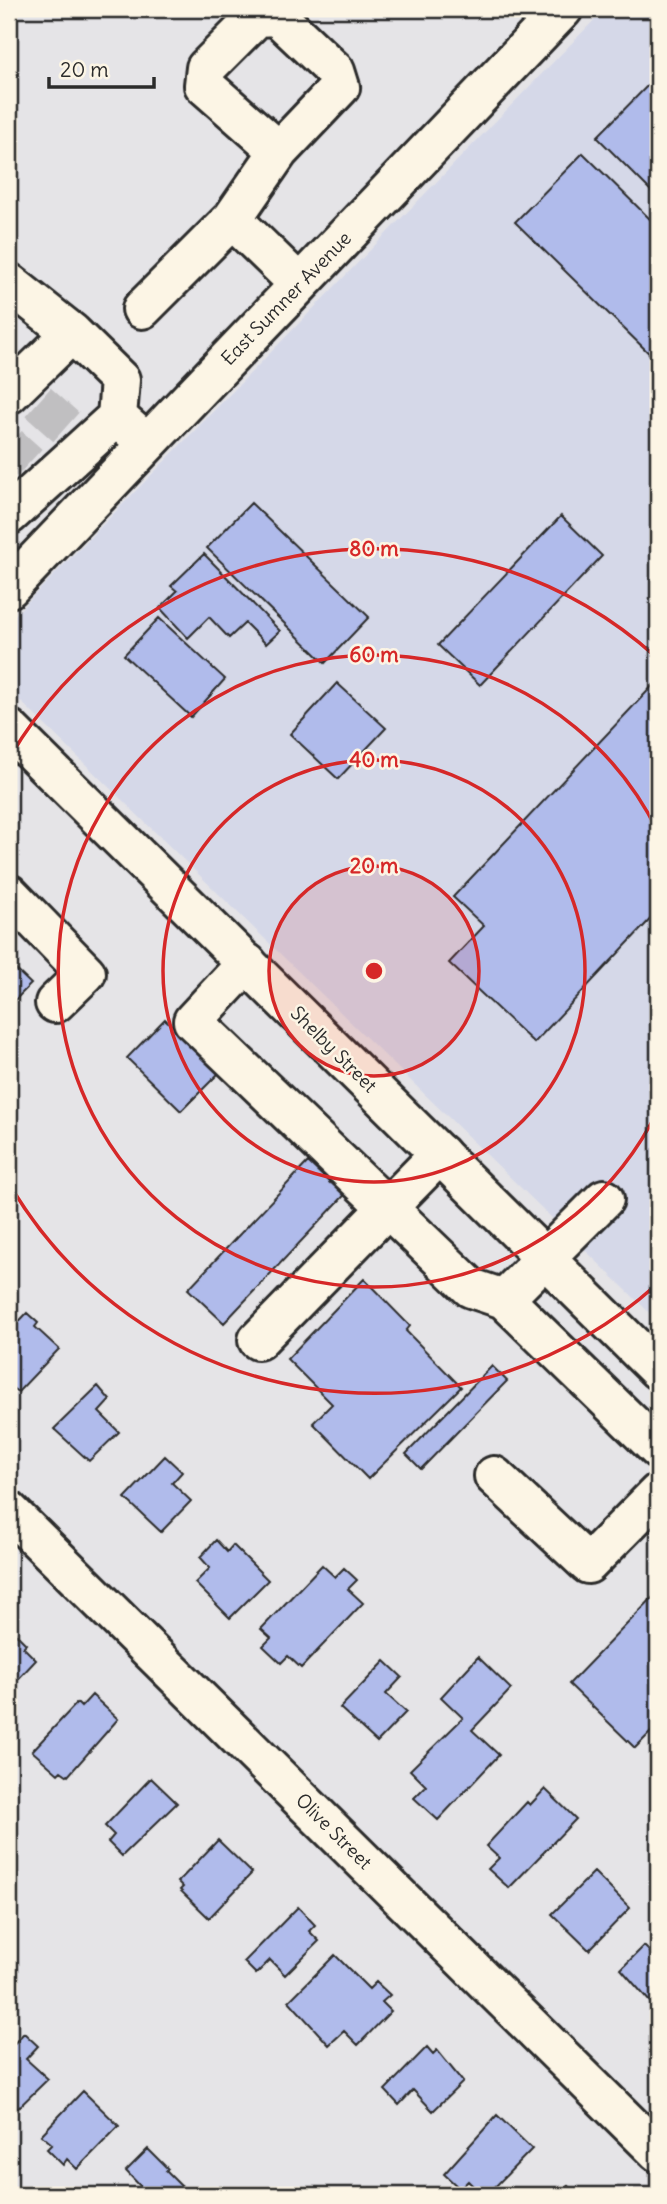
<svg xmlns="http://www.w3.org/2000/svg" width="667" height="2204" viewBox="0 0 667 2204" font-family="Delius,sans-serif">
  <rect width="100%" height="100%" fill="#e5e4e7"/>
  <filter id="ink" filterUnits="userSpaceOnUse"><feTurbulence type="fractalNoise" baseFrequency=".0143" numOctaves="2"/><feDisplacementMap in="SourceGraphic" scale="14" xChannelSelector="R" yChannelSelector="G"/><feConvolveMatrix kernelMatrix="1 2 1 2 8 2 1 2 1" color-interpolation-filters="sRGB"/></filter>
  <g filter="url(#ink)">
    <!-- built -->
    <path fill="#d5d8e8" d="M605 9H658V1321L9 690V621Z"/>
    <!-- building -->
    <path fill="#b0bbeb" stroke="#2b2b2b" stroke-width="2" d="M658 75V198L597 137Z
      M583 153 658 227V362L515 222Z
      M251 503 369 617 325 663 207 548Z
      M561 516 602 556 480 685 438 645Z
      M204 554 280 631 266 644 245 623 229 638 209 617 188 638 160 608 177 591 171 586Z
      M159 618 225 679 191 717 124 655Z
      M658 680V911L534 1043 449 963 484 926 453 897Z
      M337 683 386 728 338 779 290 734Z
      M9 963 31 984 9 1006Z
      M165 1019 220 1072 181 1111 127 1058Z
      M308 1162 330 1183 340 1172 354 1185 224 1323 188 1289Z
      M364 1279 410 1326 406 1331 461 1387 368 1479 313 1423 332 1404 287 1359Z
      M27 1313 38 1323 35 1327 59 1349 18 1392 9 1386V1332Z
      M492 1366 507 1381 421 1469 406 1454Z
      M98 1386 110 1400 99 1412 119 1432 89 1461 54 1429Z
      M165 1456 182 1472 172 1483 191 1501 161 1532 125 1498Z
      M216 1540 227 1552 233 1545 268 1580 230 1618 195 1583 210 1568 200 1557Z
      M322 1565 335 1577 344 1568 357 1580 348 1589 363 1603 301 1668 288 1656 281 1663 263 1646 271 1638 261 1629Z
      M658 1592V1725L635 1748 569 1684Z
      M12 1630 26 1644 23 1647 36 1660 9 1689V1632Z
      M478 1657 511 1689 472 1730 499 1755 438 1820 414 1798 426 1786 410 1770 463 1718 441 1697Z
      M385 1661 402 1677 386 1694 406 1712 377 1742 340 1708Z
      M92 1695 118 1719 68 1776 61 1771 58 1774 32 1751 77 1703 81 1707Z
      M151 1778 177 1803 122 1856 108 1842 114 1835 105 1826Z
      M545 1789 576 1819 509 1888 488 1869 499 1858 486 1846 527 1802 530 1805Z
      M218 1840 252 1873 209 1918 180 1890 183 1887 178 1882Z
      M594 1872 630 1908 589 1950 552 1914Z
      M298 1907 315 1925 309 1931 319 1941 285 1975 270 1960 256 1974 244 1962Z
      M644 1946 655 1957 658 1953V2011L621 1969Z
      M335 1955 369 1989 376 1982 390 1995 382 2002 391 2011 358 2045 344 2031 329 2045 289 2001Z
      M24 2033 38 2046 26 2059 48 2079 9 2117V2049Z
      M427 2047 433 2054 437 2050 463 2082 433 2111 413 2090 399 2105 385 2090Z
      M83 2091 119 2126 77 2169 67 2159 63 2165 47 2149 52 2144 41 2135Z
      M497 2115 532 2149 487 2195H482L468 2181 460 2189 444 2174Z
      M148 2149 168 2169 166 2171 190 2195H135L142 2188 126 2171Z
      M568 2186 577 2195H558Z"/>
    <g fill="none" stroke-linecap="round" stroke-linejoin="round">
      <!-- minor-tunnel -->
      <path stroke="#c0bfc1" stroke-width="38" stroke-dasharray="38 19" stroke-linecap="butt" d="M38 402 66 427
        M9 445 29 463"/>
      <defs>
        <path id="minor" d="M232 219 299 284
          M9 283 72 333
          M142 309 232 219 279 151 340 87 335 71 277 16 257 17 206 68 204 85 279 151
          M9 394 72 333 120 380 117 417
          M9 515 117 417 135 433
          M9 588 563 9
          M9 894 86 973 55 1003
          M247 963 193 1021 471 1288 504 1299
          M604 1199 504 1299 658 1449
          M258 1340 440 1154
          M494 1476 588 1564 658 1493
          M9 1511 658 2152"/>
        <path id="major" d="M9 729 658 1370"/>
      </defs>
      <!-- minor casing -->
      <use href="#minor" stroke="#2b2b2b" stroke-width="44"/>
      <!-- major casing -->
      <use href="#major" stroke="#2b2b2b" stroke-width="44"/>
      <!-- minor -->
      <use href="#minor" stroke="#fcf5e5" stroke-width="38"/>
      <!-- major -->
      <use href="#major" stroke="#fcf5e5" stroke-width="38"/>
    </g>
  </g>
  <!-- distance rings -->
  <circle cx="374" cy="971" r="105" fill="#d62828" fill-opacity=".12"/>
  <g fill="none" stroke="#d62828" stroke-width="3.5">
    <circle cx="374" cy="971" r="105"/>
    <circle cx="374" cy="971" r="211"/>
    <path d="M658 1110A316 316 0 1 1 658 832"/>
    <path d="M656 1285A422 422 0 0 1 10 1185M10 757A422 422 0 0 1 656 657"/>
  </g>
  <g text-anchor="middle" stroke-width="5" stroke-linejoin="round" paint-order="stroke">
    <!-- street labels -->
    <g font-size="19" fill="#2b2b2b" stroke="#fcf5e5">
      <text transform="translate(286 298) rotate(-46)" y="7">East Sumner Avenue</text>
      <text transform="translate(334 1049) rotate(45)" y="7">Shelby Street</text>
      <text transform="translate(334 1831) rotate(45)" y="7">Olive Street</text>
    </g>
  </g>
  <circle cx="374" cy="971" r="10" fill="#d62828" stroke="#fcf5e5" stroke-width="3.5"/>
  <g font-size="21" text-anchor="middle" font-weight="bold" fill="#d62828" stroke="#fcf5e5" stroke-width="5" stroke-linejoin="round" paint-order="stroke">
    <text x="374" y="556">80 m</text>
    <text x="374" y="662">60 m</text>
    <text x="374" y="767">40 m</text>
    <text x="374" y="873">20 m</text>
  </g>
  <!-- margin -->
  <rect width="667" height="2204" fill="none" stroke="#fcf5e5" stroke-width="35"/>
  <rect x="18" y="18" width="632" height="2169" fill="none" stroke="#2b2b2b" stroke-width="2.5" filter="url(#ink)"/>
  <!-- scale -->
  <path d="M49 77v10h105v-10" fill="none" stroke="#2b2b2b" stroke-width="3.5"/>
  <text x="60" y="77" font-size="21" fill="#2b2b2b" stroke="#fcf5e5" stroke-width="5" paint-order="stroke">20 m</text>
</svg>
